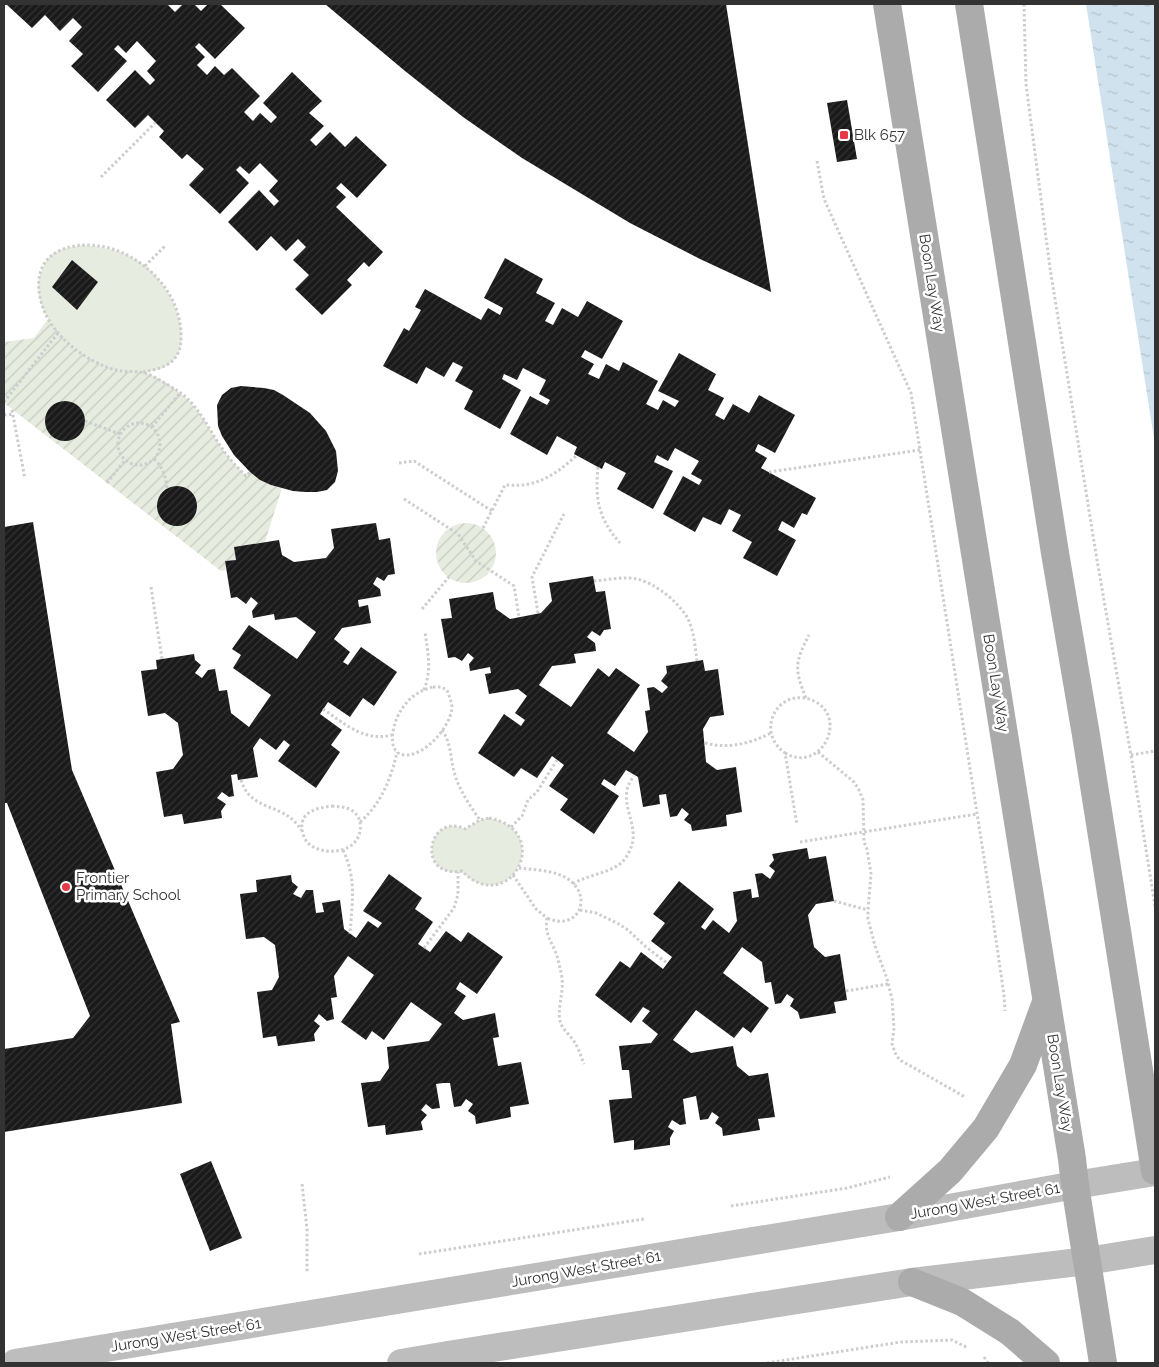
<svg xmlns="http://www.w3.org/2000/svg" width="1159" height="1367" viewBox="0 0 1159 1367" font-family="Raleway,sans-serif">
  <defs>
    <pattern id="garden-furrows" width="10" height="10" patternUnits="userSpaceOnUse" patternTransform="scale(1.25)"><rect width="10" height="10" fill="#e6ecdf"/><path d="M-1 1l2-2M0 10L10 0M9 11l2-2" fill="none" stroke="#c6cbc0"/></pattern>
    <pattern id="water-ripples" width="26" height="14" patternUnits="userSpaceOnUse" patternTransform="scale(1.25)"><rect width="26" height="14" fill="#cfe2ee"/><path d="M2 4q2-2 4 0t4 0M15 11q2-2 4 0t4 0" fill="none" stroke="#b2c2cd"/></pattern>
    <pattern id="building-hatch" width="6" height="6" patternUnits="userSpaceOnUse" patternTransform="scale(1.25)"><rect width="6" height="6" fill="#1a1a1a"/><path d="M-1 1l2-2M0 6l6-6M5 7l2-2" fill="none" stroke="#333"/></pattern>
  </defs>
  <rect width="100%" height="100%" fill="#fff"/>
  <!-- park -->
  <path fill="#e6ecdf" d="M82 245C105 247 126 251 145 266 180 292 208 372 140 372 128 372 117 371 106 367 74 355 26 310 41 272 44 264 48 256 56 252 64 248 73 247 82 245Z
    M489 818C556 831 509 918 462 872 416 878 428 811 465 829L480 820Z"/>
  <!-- garden -->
  <path fill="url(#garden-furrows)" d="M48 319C66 343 87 362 117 370 125 373 135 370 143 372 153 374 172 386 180 393 200 408 209 430 223 450 230 460 238 468 246 476L250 472 271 485 282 488 265 542 234 547 236 560 225 561 226 570 221 571 4 403V342L34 338Z
    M436 553a30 30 0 1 1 60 0a30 30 0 1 1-60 0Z"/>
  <!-- water -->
  <path fill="url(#water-ripples)" d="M1086 4H1155V445Z"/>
  <!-- building -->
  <path fill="url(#building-hatch)" d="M6 4H169L168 5 175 12 183 4H194L201 11 208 4H220L245 28 215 59 199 43 195 47 205 57 197 65 207 75 215 66 224 75 232 68 260 96 244 112 253 121 260 113 271 123 277 117 263 103 292 72 322 101 309 113 324 126 310 140 316 146 330 132 345 147 356 136 387 165 357 198 341 183 336 188 346 197 336 207 383 252 369 267 364 262 347 280 352 285 322 315 295 289 309 275 293 260 306 247 298 239 286 251 271 236 257 251 228 222 259 190 274 206 279 201 269 191 278 181 260 163 249 174 240 166 236 170 249 183 220 214 189 185 204 169 187 154 182 159 159 137 164 131 148 115 135 128 106 100 135 70 150 85 155 80 147 71 156 61 137 41 126 53 118 45 114 49 127 61 98 92 71 66 83 54 69 41 82 27 73 18 60 31 45 15 32 28Z
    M325 4H726L771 292 700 259 630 223 522 158 463 117 405 71Z
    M847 100 857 159 837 162 827 103Z
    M505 258 543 279 536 293 555 303 545 321 553 325 562 308 578 317 587 301 623 321 602 359 585 350 581 357 594 364 588 374 599 379 606 364 619 371 623 362 658 381 646 404 658 410 663 400 675 407 679 401 658 391 679 353 716 374 708 390 724 398 715 415 724 420 733 404 749 413 759 395 795 415 775 453 758 444 755 451 767 458 761 468 816 498 807 515 802 513 794 528 782 521 778 530 796 540 777 576 743 558 752 542 732 531 741 515 729 509 721 525 703 517 695 532 663 514 683 476 699 485 702 480 691 474 699 461 675 448 668 461 657 455 654 462 673 471 653 509 617 489 626 473 605 462 602 469 598 467 574 454 577 447 557 436 547 455 510 434 530 396 547 405 550 400 539 394 546 380 523 368 517 380 504 374 502 379 521 390 500 429 464 409 473 391 455 381 463 367 453 362 444 377 426 367 417 384 383 366 404 328 409 331 421 310 415 307 425 289 481 320 488 308 500 315 503 308 484 298Z
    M72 260 98 282 77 310 52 287Z
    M241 386 264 388 274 390 283 395 310 413 326 431 336 451 338 471 335 482 327 490 317 492H305L293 491 271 485 260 480 250 472 234 455 222 436 218 426 217 405 222 395 231 388Z
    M45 421a20 20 0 1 1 40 0a20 20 0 1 1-40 0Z
    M157 506a20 20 0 1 1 40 0a20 20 0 1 1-40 0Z
    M33 522 72 770 180 1022 171 1024 182 1103 4 1132V1049L73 1038 90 1016 7 803H4V527Z
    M376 523 379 540 390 538 395 574 388 575 384 581 377 577 373 584 380 589 381 596 358 600 359 607 368 605 371 623 342 628 334 639 350 652 343 662 348 665 361 647 397 672 374 706 363 698 350 717 328 702 320 714 342 730 331 745 340 752 316 788 278 761 290 745 284 740 276 750 260 738 253 748 258 777 238 780 237 774 231 775 234 796 229 797 222 792 217 798 226 804 221 811 222 818 184 824 182 814 164 817 156 772 173 769 183 755 178 723 165 713 148 716 141 671 157 669 156 660 194 654 195 660 201 665 195 673 202 678 208 670 215 669 219 691 227 690 231 713 249 727 271 695 233 668 241 655 232 649 249 625 297 659 316 632 296 617 275 620 274 614 253 618 252 611 258 603 251 597 246 604 237 597 231 598 225 561 236 560 234 547 279 540 282 555 294 562 326 558 334 548 331 529Z
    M593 576 596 592 605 591 611 629 604 630 600 636 592 631 587 637 595 643 596 651 574 654 576 663 552 666 539 685 571 707 598 668 609 677 616 668 640 685 607 733 634 752 648 732 645 711 650 710 647 688 654 687 662 693 668 687 661 681 667 673 666 666 703 660 705 671 718 669 724 715 710 717 703 729 706 762 717 770 736 767 742 812 726 815 727 826 692 831 691 825 684 820 689 814 682 808 677 816 670 817 666 794 659 795 660 804 643 807 638 777 626 770 615 786 604 779 601 784 619 796 594 834 560 810 568 799 549 786 564 765 552 756 537 778 521 768 514 777 478 753 504 714 521 726 525 720 515 713 527 696 518 689 489 694 485 674 491 673 490 667 470 671 469 664 474 658 468 653 462 661 455 657 448 658 441 619 452 618 449 599 493 592 496 609 510 619 541 613 552 601 549 583Z
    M807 848 809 859 826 856 834 901 816 904 808 915 814 947 825 957 840 954 847 1000 834 1002 836 1013 800 1019 798 1012 790 1006 794 999 787 994 781 1003 775 1004 771 982 765 983 762 962 742 947 723 973 769 1008 751 1033 743 1027 734 1038 696 1010 673 1040 691 1053 733 1046 737 1066 749 1076 768 1073 775 1117 758 1119 760 1130 723 1136 722 1128 715 1123 719 1117 712 1112 708 1119 700 1120 696 1096 683 1099 686 1124 680 1125 672 1120 668 1127 674 1131 670 1138V1145L634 1150V1140L614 1143 609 1100 632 1098 629 1070H622L619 1046 651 1043 658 1034 642 1021 650 1011 643 1007 631 1023 595 995 620 961 630 968 641 952 663 969 672 957 651 941 665 923 653 914 679 881 714 909 701 927 705 930 713 920 729 933 737 921 733 892 751 889 752 898 759 897 755 874 762 873 770 879 775 871 769 866 774 860 772 854Z
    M389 874 422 898 415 909 433 922 418 944 430 952 446 931 461 942 468 932 503 957 477 994 460 982 456 989 466 996 454 1013 463 1020 495 1013 499 1037 493 1038 498 1066 521 1062 529 1104 510 1107 511 1117 476 1124 475 1116 468 1111 473 1104 466 1099 461 1106 454 1107 450 1083H443L436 1084 440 1108 432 1109 426 1104 421 1110 427 1115 421 1122 423 1130 386 1135 385 1125 368 1127 361 1083 380 1081 389 1068 387 1047 429 1041 442 1024 411 1002 384 1040 372 1031 366 1040 341 1022 374 975 348 956 334 976 337 997 331 998 334 1019 327 1021 319 1014 314 1021 320 1026 314 1034 315 1041 278 1046 276 1036 263 1038 257 992 272 990 279 977 275 945 264 937 246 939 240 894 257 892 256 880 291 875 292 882 298 887 293 894 301 898 306 890H313L316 913 324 912 322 903 340 900 344 929 356 938 368 921 378 928 382 923 363 911Z
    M211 1161 242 1238 210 1251 180 1174Z"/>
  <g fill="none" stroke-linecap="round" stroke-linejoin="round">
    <!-- path -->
    <path stroke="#cdcdcd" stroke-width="3" stroke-dasharray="2.5 2.5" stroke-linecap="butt" d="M1024 4 1026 84 1050 268 1097 560 1131 755 1155 906
      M817 161 824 199 911 393 985 864 1004 995 1005 1011
      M101 177 155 123
      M145 266 166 245
      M143 372C166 368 182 362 181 335 181 320 176 305 168 292 157 275 142 262 123 253 87 236 29 244 40 297 44 318 58 336 75 349 88 359 106 369 122 371 130 372 138 371 145 373 156 377 168 385 178 391 200 406 209 431 224 451 230 460 238 468 246 476L250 472
      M4 402 58 333
      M12 410 25 479
      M4 415 13 414
      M85 421 120 434
      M118 444a21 21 0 1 1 42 0a21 21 0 1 1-42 0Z
      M152 427 180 393
      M154 459C163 467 166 477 167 489
      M399 463 414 461 492 511
      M598 467C595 499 598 518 620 543
      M769 472 920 450
      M107 483 125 460
      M404 499 458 534 476 561 514 586 519 617
      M483 528 505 485C513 485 521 486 529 484 548 480 563 468 577 455
      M594 581C608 580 624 576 637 579 655 583 680 603 688 619 694 631 695 647 697 661
      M151 587 162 659
      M422 609 449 577
      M538 613 532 577 564 514
      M433 687H441L447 690C449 696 452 702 452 708 450 727 426 755 406 755 387 755 392 729 397 718 404 702 416 691 433 687Z
      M424 690C432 669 428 654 425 632
      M806 698C794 669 795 662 809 635
      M323 709C345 724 364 742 392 735
      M442 730C452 744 450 760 455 775 460 791 470 806 480 820
      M705 743C728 749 749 744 771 733
      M818 752 854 782 859 790 863 800 864 842 867 849 871 874 868 910V919L875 946 887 979 892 999 894 1028 892 1044 896 1055 900 1060 965 1097
      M785 753C821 774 849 718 814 701 780 685 753 730 785 753L797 825
      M1131 755 1155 751
      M241 780C251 813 285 802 301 830
      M332 806C338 807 345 806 351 810 363 816 363 834 354 843 344 854 319 854 308 843 305 840 302 833 302 829 300 811 318 808 332 806Z
      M489 818C556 831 509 919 462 871 415 879 428 811 465 829L480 820Z
      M360 822C381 804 391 779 397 752
      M511 827 522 816 528 800 537 792 557 760
      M800 842 977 814
      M343 850C357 880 352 902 350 934
      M519 868C535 870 554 870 568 879 594 897 578 932 547 918
      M513 875 536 909 547 918C544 936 553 942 558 959 559 965 561 971 562 978 564 993 556 1012 561 1024 564 1031 571 1036 575 1043 579 1049 581 1057 584 1064
      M573 884C587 875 606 874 620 864 624 861 627 856 629 852 641 830 623 811 627 790 628 785 631 780 634 776
      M834 901 868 910
      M580 910 596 913 617 923 628 930 646 947 667 963
      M424 948 454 908 458 894V872
      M846 991 888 984
      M302 1184 307 1229V1273
      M731 1206 847 1188 890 1177
      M419 1254 644 1219
      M984 1357 988 1363
      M767 1363 901 1342 952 1340 968 1348"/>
    <!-- secondary -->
    <path stroke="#bdbdbd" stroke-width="28" d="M15 1363 899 1217 1075 1185 1155 1172
      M401 1363 448 1355 912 1282 1087 1261 1155 1250"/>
    <!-- primary -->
    <path stroke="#ababab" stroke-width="28" d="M887 4 1072 1159 1075 1185 1103 1363
      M969 4 1055 553 1086 735 1155 1171
      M899 1217 950 1171 986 1128 1023 1065 1046 1002
      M912 1282 962 1302 1010 1332 1046 1363"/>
  </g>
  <!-- markers -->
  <g fill="#e63946" stroke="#fff" stroke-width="2">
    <rect x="839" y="130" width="10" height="10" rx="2.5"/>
    <circle cx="66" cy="887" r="5"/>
  </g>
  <g text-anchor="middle" stroke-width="5" stroke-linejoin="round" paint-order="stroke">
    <!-- poi labels -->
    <g font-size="15" fill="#333" stroke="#fff" text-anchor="start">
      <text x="854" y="140">Blk 657</text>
      <text x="76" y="883">Frontier<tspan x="76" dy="17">Primary School</tspan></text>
    </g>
    <!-- street labels -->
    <g font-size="15" fill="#333" stroke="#fff">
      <text transform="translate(932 283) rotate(81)" y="5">Boon Lay Way</text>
      <text transform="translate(996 683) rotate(81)" y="5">Boon Lay Way</text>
      <text transform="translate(1060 1083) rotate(81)" y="5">Boon Lay Way</text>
      <text transform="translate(985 1201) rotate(-10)" y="5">Jurong West Street 61</text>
      <text transform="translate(586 1269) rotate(-10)" y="5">Jurong West Street 61</text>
      <text transform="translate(186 1335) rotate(-9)" y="5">Jurong West Street 61</text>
    </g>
  </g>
  <!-- border -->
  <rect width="1159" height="1367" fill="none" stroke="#333333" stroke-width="10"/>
</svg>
